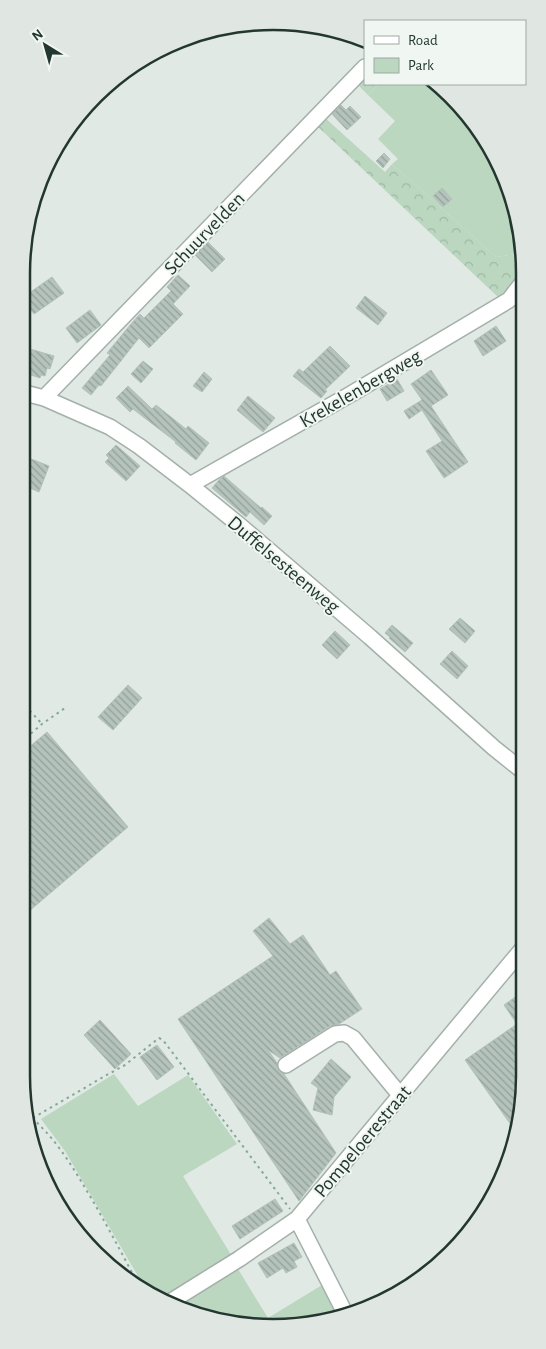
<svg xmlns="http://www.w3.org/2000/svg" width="546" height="1349" viewBox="0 0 546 1349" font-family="'Alegreya Sans',sans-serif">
  <defs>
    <pattern id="forest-crowns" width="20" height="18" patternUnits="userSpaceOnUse" patternTransform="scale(1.25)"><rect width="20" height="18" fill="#bbd7c0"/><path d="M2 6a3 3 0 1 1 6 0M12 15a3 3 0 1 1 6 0" fill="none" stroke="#a0b9a5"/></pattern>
    <pattern id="building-back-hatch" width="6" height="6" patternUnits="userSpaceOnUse" patternTransform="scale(1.25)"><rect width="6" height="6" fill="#b5c3bd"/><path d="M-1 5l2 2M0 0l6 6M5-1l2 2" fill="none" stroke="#939f9a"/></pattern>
  </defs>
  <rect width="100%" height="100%" fill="#e0e9e4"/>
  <!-- green -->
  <path fill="#bbd7c0" d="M379 84H436L462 107 505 176 523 240V253L496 257 392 164 398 159 378 139 395 121 368 95Z
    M114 1074 138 1106 188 1075 237 1144 183 1176 233 1258 164 1300 149 1295 65 1151 41 1119Z
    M238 1269 268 1318 322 1285 338 1317 322 1323 240 1326 181 1306Z"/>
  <!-- forest -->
  <path fill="url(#forest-crowns)" d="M365 74V84H379L368 95 356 83Z
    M324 117 385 172 392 164 496 257 523 253V269L499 298 316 125Z"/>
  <!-- building -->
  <path fill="url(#building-back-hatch)" stroke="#b3c1ba" d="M341 105 346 110 350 106 361 117 347 130 332 114Z
    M384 153 390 159 383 168 376 161Z
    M442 188 452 199 443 207 433 196Z
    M208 242 225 259 212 272 195 255Z
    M178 275 190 286 173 304 183 314 149 348 139 338 101 386 99 385 91 395 82 388 110 355 107 353 131 324 140 314 144 318 171 291 167 287Z
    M52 277 64 293 34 314 22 298Z
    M365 296 387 313 378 325 356 308Z
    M90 310 101 325 77 343 66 328Z
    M496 326 506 341 483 356 474 341Z
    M21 343 31 346 30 349 54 356 50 369 47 368 45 376 41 375 40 378 31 375 32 373 21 370Z
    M330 346 350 366 325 390 327 391 321 398 293 376 299 369 303 372Z
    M143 361 153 369 141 383 131 374Z
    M431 370 448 395 431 406 468 462 444 478 426 451 442 441 422 410 409 419 404 411 422 400 411 384Z
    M204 372 212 379 202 392 193 386Z
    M397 379 404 391 387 401 380 389Z
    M128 386 152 409 156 405 186 429 188 426 209 443 196 460 175 443 176 442 133 409 130 412 116 398Z
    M248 396 275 418 263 432 237 410Z
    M116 445 140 466 126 481 105 462 109 458 106 455Z
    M21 455 49 466 39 492 21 484Z
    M224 476 261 508 262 507 272 516 264 525 250 512 246 517 212 488 219 480Z
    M460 618 475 631 465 643 449 629Z
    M392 625 413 643 405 652 389 638 390 637 385 633Z
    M335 631 350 645 337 659 322 645Z
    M452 651 468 666 457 679 440 664Z
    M128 685 142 698 113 730 98 717Z
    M47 732 128 827 21 918V754Z
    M269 918 290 944 303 935 330 975 336 971 362 1009 339 1024 330 1026 280 1058 268 1050 277 1063 278 1070 284 1074 336 1153 299 1201 178 1019 273 956 253 931Z
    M525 990V1076L516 1132 465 1060 517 1024 504 1005Z
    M100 1020 131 1054 115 1069 84 1035Z
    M157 1045 174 1067 157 1080 140 1057Z
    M331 1059 351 1077 334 1097 332 1115 313 1110 318 1088 311 1083Z
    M275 1199 283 1211 240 1239 232 1226Z
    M294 1243 302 1257 294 1261 297 1267 286 1273 283 1268 267 1278 258 1263Z"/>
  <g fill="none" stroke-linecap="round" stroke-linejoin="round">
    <defs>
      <path id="minor" d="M21 392 44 398 110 427 139 446 190 485 238 524 370 637 494 748 524 772
        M44 398 365 67
        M190 485 351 394 509 300 523 282
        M286 1065 335 1034 344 1033 353 1038 400 1095
        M297 1219 345 1313
        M170 1302 239 1259 297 1219 524 947"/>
    </defs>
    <!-- minor casing -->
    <use href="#minor" stroke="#a4b0aa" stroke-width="18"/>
    <!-- path -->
    <path stroke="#84a89a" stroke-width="2" stroke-dasharray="2.5 4" stroke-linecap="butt" d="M21 701 42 724
      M21 742 42 724 65 708
      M27 1114C57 1138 75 1171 94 1203 110 1231 125 1259 140 1288
      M33 1118 105 1076 125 1065 159 1038 163 1040 290 1209
      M31 1133 38 1122"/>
    <!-- minor -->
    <use href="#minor" stroke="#fff" stroke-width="15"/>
  </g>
  <g text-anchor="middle" stroke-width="4" stroke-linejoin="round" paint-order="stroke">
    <!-- street labels -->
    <g font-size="20" fill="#233730" stroke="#f0f6f2">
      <text transform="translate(204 233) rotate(-46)" y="7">Schuurvelden</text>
      <text transform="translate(360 388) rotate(-30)" y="7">Krekelenbergweg</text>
      <text transform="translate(284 564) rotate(40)" y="7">Duffelsesteenweg</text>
      <text transform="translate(362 1141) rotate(-50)" y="7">Pompeloerestraat</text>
    </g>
  </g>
  <!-- crop -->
  <path d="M0 0H546V1349H0ZM273 30H273A243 243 0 0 1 516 273V1076A243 243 0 0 1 273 1319H273A243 243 0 0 1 30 1076V273A243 243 0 0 1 273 30Z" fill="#e0e7e2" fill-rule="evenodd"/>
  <path fill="none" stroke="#233730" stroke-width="2.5" d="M273 30H273A243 243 0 0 1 516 273V1076A243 243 0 0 1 273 1319H273A243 243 0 0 1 30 1076V273A243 243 0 0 1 273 30Z"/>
  <!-- legend -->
  <rect x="364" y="20" width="162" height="65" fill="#f0f6f2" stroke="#9eaaa4"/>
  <rect x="374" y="36" width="25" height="8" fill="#ffffff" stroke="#9eaaa4"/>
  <text x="408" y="45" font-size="15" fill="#233730">Road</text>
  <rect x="374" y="58" width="25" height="15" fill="#bbd7c0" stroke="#9eaaa4"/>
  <text x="408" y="70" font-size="15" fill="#233730">Park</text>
  <!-- north arrow -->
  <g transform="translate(45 45) rotate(323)" stroke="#f0f6f2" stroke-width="4" paint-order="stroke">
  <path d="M0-4L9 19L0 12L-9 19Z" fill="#233730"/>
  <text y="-8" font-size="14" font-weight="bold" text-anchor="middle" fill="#233730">N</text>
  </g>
</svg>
